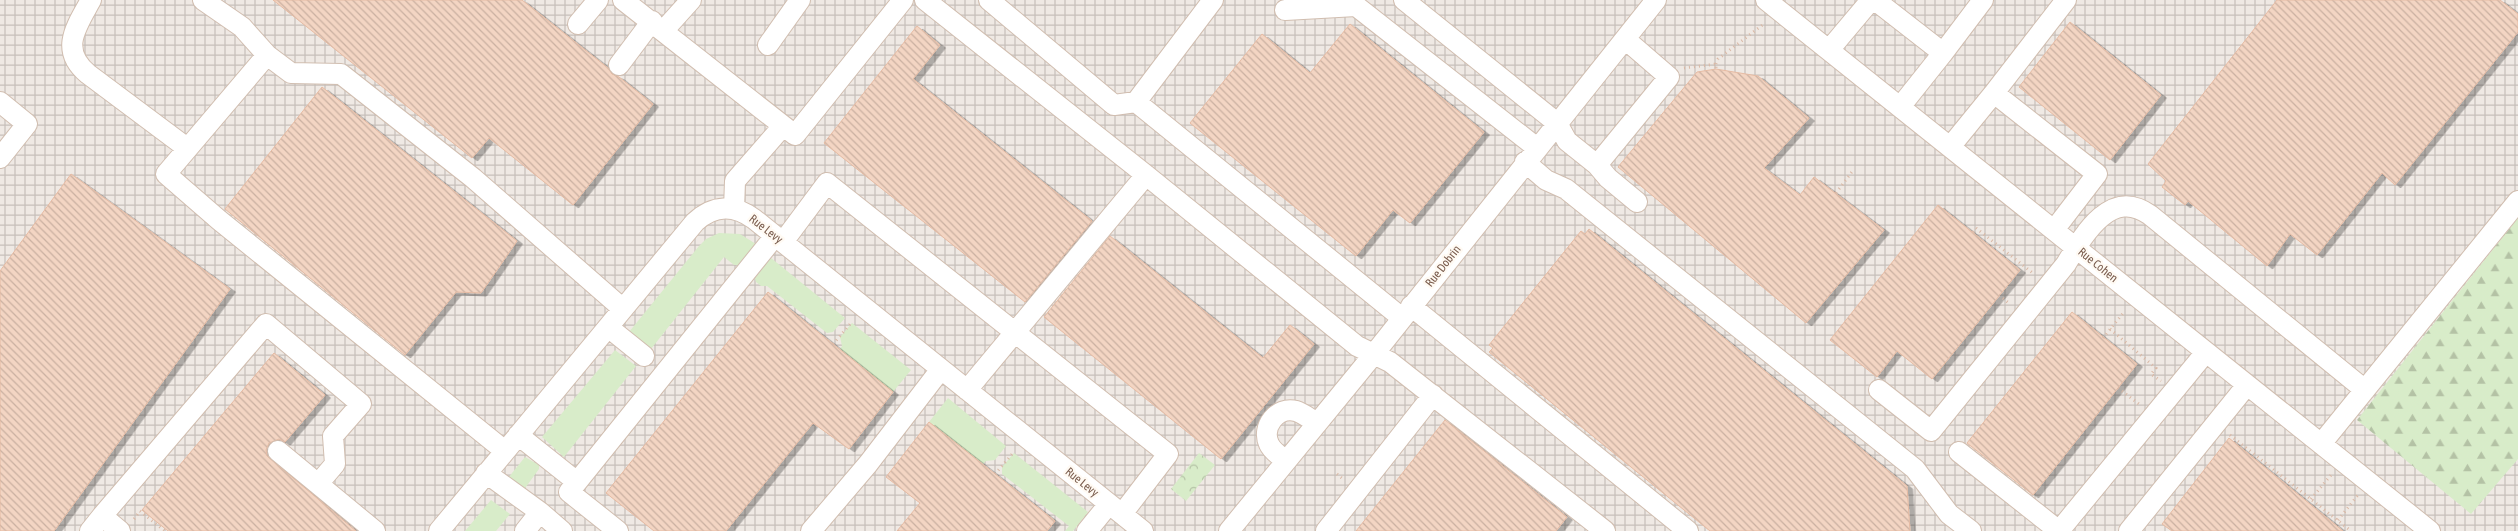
<svg xmlns="http://www.w3.org/2000/svg" width="2518" height="531" viewBox="0 0 2518 531" font-family="'Asap Condensed',sans-serif">
  <defs>
    <pattern id="industrial-grid" width="8" height="8" patternUnits="userSpaceOnUse" patternTransform="scale(1.25)"><rect width="8" height="8" fill="#efe9e4"/><path d="M0 4h8M4 0v8" fill="none" stroke="#c7c0bb"/></pattern>
    <pattern id="forest-firs" width="22" height="20" patternUnits="userSpaceOnUse" patternTransform="scale(1.25)"><rect width="22" height="20" fill="#d8ecc9"/><path d="M5 1l3.5 6h-7zM16 11l3.5 6h-7z" fill="#b4c2a5"/></pattern>
    <pattern id="park-crowns" width="20" height="18" patternUnits="userSpaceOnUse" patternTransform="scale(1.25)"><rect width="20" height="18" fill="#d8ecc9"/><path d="M2 6a3 3 0 1 1 6 0M12 15a3 3 0 1 1 6 0" fill="none" stroke="#b4c2a5"/></pattern>
    <pattern id="building-back-hatch" width="6" height="6" patternUnits="userSpaceOnUse" patternTransform="scale(1.25)"><rect width="6" height="6" fill="#f3d5c3"/><path d="M-1 5l2 2M0 0l6 6M5-1l2 2" fill="none" stroke="#cab0a1"/></pattern>
    <filter id="shadow"><feDropShadow dx="5.5" dy="3" stdDeviation="0" flood-color="#0004"/></filter>
  </defs>
  <rect width="100%" height="100%" fill="#fdf6ec"/>
  <!-- industrial -->
  <path fill="url(#industrial-grid)" d="M0 0H2518V531H0Z"/>
  <!-- grass -->
  <path fill="#d8ecc9" d="M719 233 740 234 756 244 738 265H734L724 257 651 349 629 332 699 246 706 239Z
    M771 258 845 318 833 332 827 333 767 286H761L756 282 755 278Z
    M852 323 911 370 893 392 840 349 842 346 840 337Z
    M615 350 636 366 564 457 542 437Z
    M948 398 1006 446 995 460 986 461 983 464 929 422Z
    M1014 453 1088 512 1073 531H1065L1069 526 1002 474V467Z
    M525 457 539 465V469L523 491 508 478Z
    M491 500 510 514 496 531H465Z"/>
  <!-- forest -->
  <path fill="url(#forest-firs)" d="M2518 218V459L2471 514 2357 420Z"/>
  <!-- park -->
  <path fill="url(#park-crowns)" d="M1199 453 1215 465 1186 501 1171 489Z"/>
  <!-- building -->
  <path fill="url(#building-back-hatch)" stroke="#e6bba3" filter="url(#shadow)" d="M273 0H522L608 68 612 74 619 77 653 104 573 205 489 138 472 158Z
    M2277 0H2500L2518 14V32L2395 185 2382 173 2317 255 2290 234 2267 266 2188 201 2185 205 2162 187 2166 181 2148 164Z
    M2070 22 2161 95 2110 160 2019 87Z
    M1350 24 1484 132 1410 223 1393 210 1356 256 1190 123 1262 34 1310 73Z
    M917 26 940 45 913 79 1092 221 1025 302 824 143Z
    M1716 69 1758 76 1809 118 1764 168 1800 195 1814 177 1884 230 1806 323 1618 167 1697 72Z
    M322 87 517 241 481 293 456 292 405 355 225 209Z
    M71 174 230 289 54 531H0V271Z
    M1938 205 2020 270 1932 379 1897 351 1877 377 1830 340Z
    M1589 229 1907 486 1910 531H1710L1489 352 1493 348 1489 345 1581 231 1585 234Z
    M1110 236 1263 358 1290 325 1314 344 1221 459 1044 317Z
    M768 292 893 392 849 449 813 423 726 531H654L606 493Z
    M2072 312 2137 364 2033 495 1967 443Z
    M274 353 325 395 285 442 279 439 269 443 266 450 267 456 356 531H168L142 510Z
    M1445 420 1567 517 1556 531H1356Z
    M929 422 1055 521 1047 531H897L920 503 886 477Z
    M2229 438 2343 531H2172L2162 524Z"/>
  <g fill="none" stroke-linecap="round" stroke-linejoin="round">
    <defs>
      <path id="minor" d="M91 0C76 27 59 50 88 74L187 148
        M203 0 242 27 267 55
        M623 0 795 135 903 0
        M925 0 1146 175 1357 346 1390 362 1605 531
        M989 0 1114 105 1136 102 1402 318
        M1404 0 1557 123 1567 141 1597 165 1669 77 1625 39
        M1766 0 2430 531
        M1875 0 1943 53 1900 107
        M1285 10 1356 6 1537 148
        M578 24 598 0
        M664 30 691 0
        M768 45 800 0
        M1829 50 1871 0
        M1943 53 1983 0
        M619 65 652 21
        M1994 93 2066 0
        M0 102 27 124 0 158
        M1136 102 1213 0
        M1950 147 1994 93 2097 174 2054 230
        M1525 162 1546 180 1566 189 1915 469 1949 514 1971 531
        M1597 165 1608 178 1637 202
        M734 209 735 181 783 126
        M783 242 827 183 1168 454 1122 514
        M1411 306 1688 531
        M608 327 644 356
        M967 390 1146 175
        M1879 390 1931 431 2066 264C2084 234 2111 187 2150 215L2365 390
        M518 435 577 482
        M2321 444 2518 201
        M278 451 318 484
        M505 451 219 220 166 174 267 55 291 73 341 74 473 178 623 309
        M1959 452 2059 531
        M1286 461C1280 456 1272 451 1269 444 1261 427 1277 406 1296 411 1303 413 1310 419 1317 423
        M486 473 540 512 525 531
        M540 512 562 531
        M102 516 266 324 361 404 333 436 335 464 318 484 375 531
        M90 531 102 516 120 531
        M439 531 695 222C713 205 734 204 754 219L1143 531
        M618 531 569 492 775 236
        M811 531 868 464 941 369
        M1087 531 1109 504
        M1229 531 1374 354 1656 0
        M1326 531 1433 395
        M2059 531 2206 352
        M2129 531 2247 385"/>
    </defs>
    <!-- minor casing -->
    <use href="#minor" stroke="#d1beb0" stroke-width="22"/>
    <!-- path -->
    <path stroke="#d9b8a5" stroke-width="3" stroke-dasharray="1 4" stroke-linecap="butt" d="M1716 64 1718 59 1765 23
      M1684 68 1716 64V69
      M1836 193 1854 169
      M1973 232 1976 228 2034 274
      M1999 295 2010 304
      M2110 329 2156 368 2151 374 2161 381
      M2103 338 2125 311
      M833 344 852 322
      M2118 388 2139 404
      M2230 435 2351 531
      M995 474 1014 452
      M1337 474 1344 480
      M2311 499 2331 475
      M134 519 140 511 165 531
      M2338 520 2358 495"/>
    <!-- minor -->
    <use href="#minor" stroke="#fff" stroke-width="20"/>
  </g>
  <g text-anchor="middle" stroke-width="4.5" stroke-linejoin="round" paint-order="stroke">
    <!-- street labels -->
    <g font-size="12" fill="#7a5c4d" stroke="#fffaf3">
      <text transform="translate(766 229) rotate(38)" y="4">Rue Levy</text>
      <text transform="translate(2098 265) rotate(39)" y="4">Rue Cohen</text>
      <text transform="translate(1443 266) rotate(-52)" y="4">Rue Dobrin</text>
      <text transform="translate(1082 482) rotate(39)" y="4">Rue Levy</text>
    </g>
  </g>
</svg>
